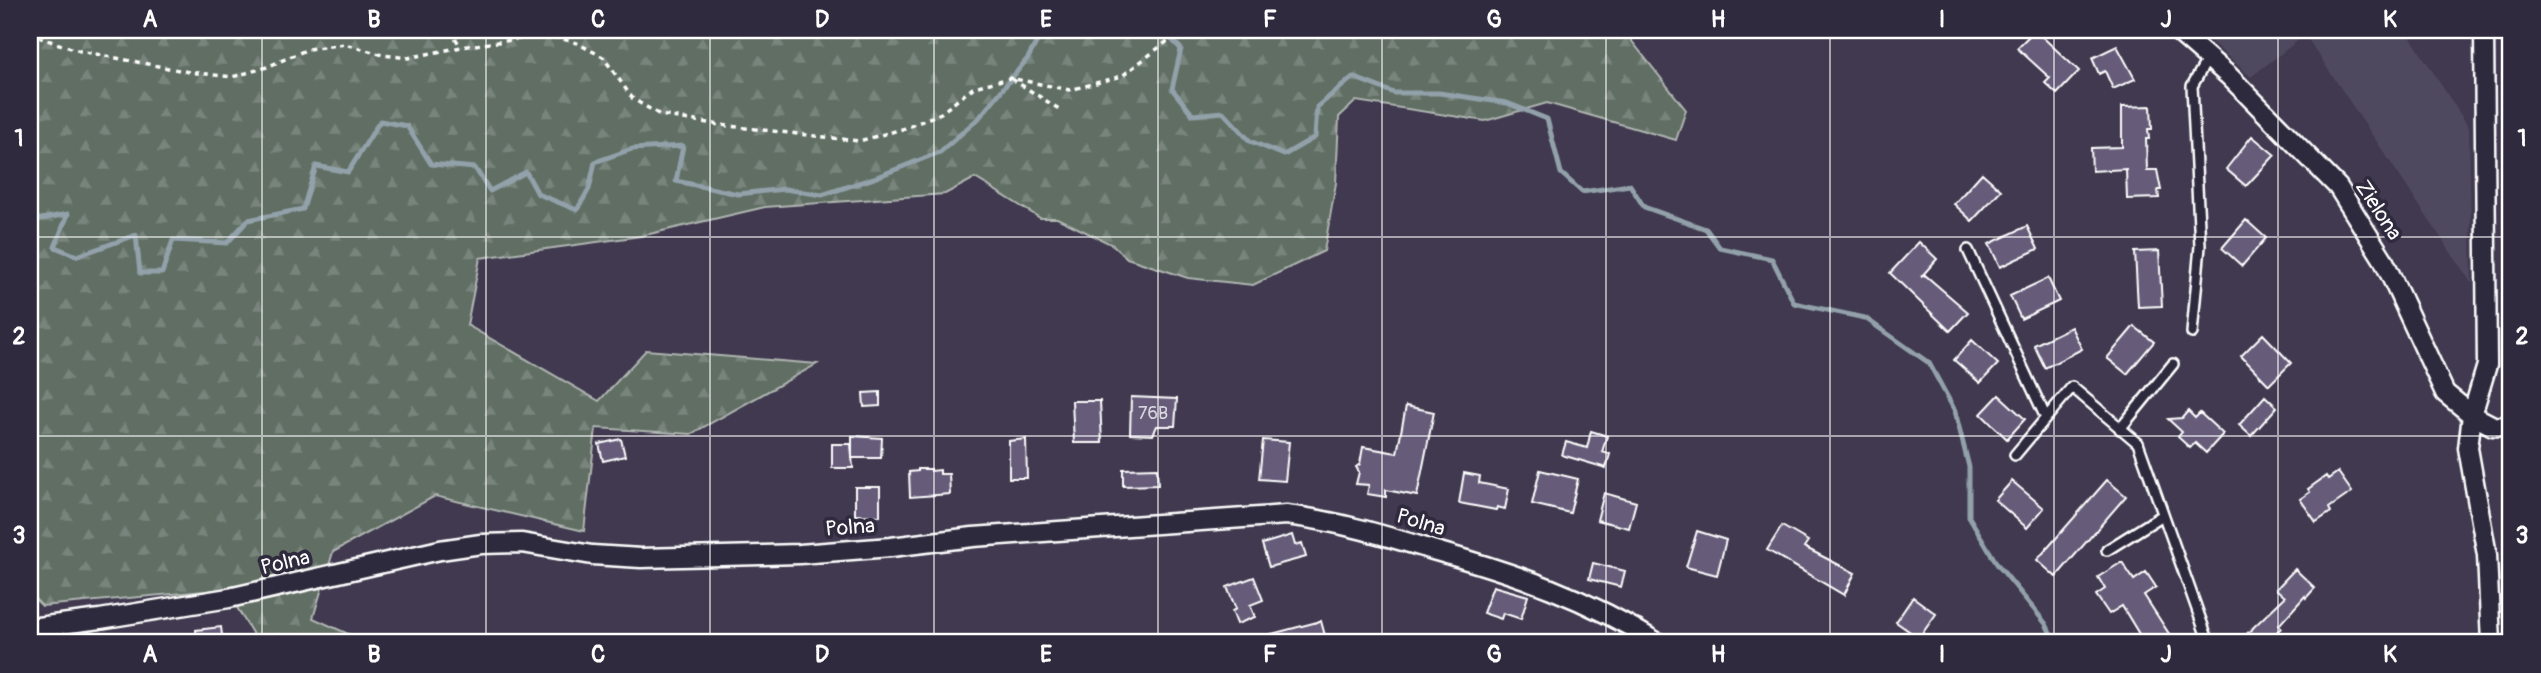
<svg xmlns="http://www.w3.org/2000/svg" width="2541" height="673" viewBox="0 0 2541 673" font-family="Pangolin,sans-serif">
  <defs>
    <pattern id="forest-firs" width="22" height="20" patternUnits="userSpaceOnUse" patternTransform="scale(1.75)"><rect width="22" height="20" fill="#606e64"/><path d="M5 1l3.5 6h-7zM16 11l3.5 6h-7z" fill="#78847b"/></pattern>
  </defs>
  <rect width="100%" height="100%" fill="#40394f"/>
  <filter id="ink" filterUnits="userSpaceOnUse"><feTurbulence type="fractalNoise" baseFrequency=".0143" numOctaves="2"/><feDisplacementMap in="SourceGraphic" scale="14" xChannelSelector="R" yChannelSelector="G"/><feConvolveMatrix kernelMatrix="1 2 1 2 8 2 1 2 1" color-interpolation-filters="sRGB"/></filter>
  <g filter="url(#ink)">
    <!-- built -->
    <path fill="#4f485f" d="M2198 30H2406L2469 128 2472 284 2305 35 2251 77Z"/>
    <!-- forest -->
    <path fill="url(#forest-firs)" stroke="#b0b6b2" stroke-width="2" d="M30 30H1623L1686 110 1676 140 1547 103 1485 121 1356 101 1339 117 1336 183 1324 251 1253 285 1188 278 1127 258 1113 245 1057 218H1040L975 178 945 194 765 207 641 236 480 258 467 325 599 401 646 350 817 364 691 434 596 428 584 531 435 496 333 552 313 618 368 643H258L226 589 42 606 30 594V429L35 426 30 395Z"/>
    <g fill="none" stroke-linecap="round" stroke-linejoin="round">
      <!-- stream -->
      <path stroke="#92a1aa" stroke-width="5" d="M1163 30 1181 49 1172 89 1193 115 1223 112 1250 141 1284 155 1315 137 1317 107 1353 77 1394 93H1439L1507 103 1547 119 1561 173 1582 192 1630 185 1644 207 1706 229 1720 248 1772 259 1794 303 1865 318 1929 363 1955 411 1969 467V517L1997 564 2046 624 2055 643
        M30 221 68 214 55 247 77 256 136 235 140 273H162L173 240 227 243 248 220 303 209 316 166 348 172 380 121 407 126 431 164 475 168 490 191 526 172 538 194 577 210 589 189 595 162 632 149 683 146 676 181 738 194 785 189 822 195 874 178 940 152 979 118 1028 58 1043 30"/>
    </g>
    <!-- building -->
    <path fill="#665c7a" stroke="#fff" stroke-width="2" d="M2035 30 2079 71 2057 94 2045 83 2050 78 2017 48Z
      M2117 46 2135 79 2113 89 2105 71 2099 74 2092 58Z
      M2151 106 2152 129H2148L2149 139H2146L2147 170H2157L2161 190H2158L2159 198 2127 199 2126 169 2092 171 2091 148 2122 147V107Z
      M2252 136 2275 155 2246 186 2226 169Z
      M1982 173 2001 190 1972 221 1954 204Z
      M2246 220 2266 238 2242 266 2222 248Z
      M2027 226 2038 249 2000 267 1989 244Z
      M1919 242 1937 259 1921 277 1925 275 1968 312 1950 331 1890 273Z
      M2159 251 2162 306 2138 307 2135 252Z
      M2048 278 2059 301 2021 319 2010 296Z
      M2134 326 2154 342 2127 374 2107 358Z
      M2071 327 2082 349 2045 368 2034 345Z
      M2263 334 2291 363 2269 385 2241 356Z
      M1972 340 1998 364 1980 383 1954 360Z
      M880 392V406L864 407 863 393Z
      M1999 395 2025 419 2007 439 1981 414Z
      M2265 396 2277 407 2251 436 2239 425Z
      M1131 397 1177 399 1175 426H1157L1153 435 1130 434Z
      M1072 401H1100L1102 443H1074Z
      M1406 406 1434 412 1417 496 1386 490V497L1367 494 1369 485 1356 484 1359 472 1356 467 1360 464 1363 447 1397 453Z
      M2188 411 2195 418 2200 413 2223 434 2206 453 2195 443 2190 448 2178 437 2182 432 2168 419 2182 418Z
      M1591 431 1607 436 1602 452 1610 454 1606 468 1562 455 1566 442 1587 448Z
      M852 436 882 438 881 458H852Z
      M621 439 625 456 603 461 599 444Z
      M1026 439 1027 478H1009V441Z
      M1263 440 1289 442 1285 481 1259 479Z
      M832 444H851L853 468H832Z
      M1157 468 1158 485 1123 486V469Z
      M918 469H931V471L940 470V474H949L950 494 910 497 909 472 918 471Z
      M1540 470 1578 479 1570 513 1532 504Z
      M2338 472 2352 492 2329 508 2331 512 2316 522 2300 499 2310 492 2308 489 2326 476 2328 479Z
      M1464 473 1480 476 1479 483 1509 489 1505 509 1497 507 1496 510 1459 503Z
      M2107 480 2126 496 2056 577 2037 560Z
      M2012 481 2044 508 2027 528 1995 500Z
      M855 487H880V516L855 515Z
      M1604 493 1636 502 1629 528 1597 520Z
      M1782 526 1808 541 1804 547 1855 573 1844 595 1767 550Z
      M1697 531 1726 540 1717 575 1686 567Z
      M1292 535 1295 545 1302 543 1306 557 1269 567 1262 544Z
      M2122 562 2134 580 2146 572 2156 587 2144 595 2175 643H2126L2139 634 2122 606 2109 614 2096 595 2105 589 2098 577Z
      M1593 563 1625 571 1621 587 1589 579Z
      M2295 569 2315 588 2306 598 2305 596 2279 625 2281 628 2265 643H2237L2285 597 2276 589Z
      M1254 577 1263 600 1250 605 1255 617 1237 624 1232 611 1236 609 1227 587Z
      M1493 586 1528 596 1521 619 1503 613 1501 619 1483 613Z
      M1913 597 1936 614 1919 638 1896 622Z
      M1321 621 1327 643H1257L1256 638Z
      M221 627 223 643H197L196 630Z"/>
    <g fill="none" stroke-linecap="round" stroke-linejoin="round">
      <defs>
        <path id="service" d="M1968 250 2046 418 2072 387 2138 443 2209 643
          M2192 333 2200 246 2192 86 2208 58
          M2120 429 2173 364
          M2015 455 2046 418
          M2107 550 2163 515"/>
        <path id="minor" d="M2176 30 2229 76 2338 187 2383 259 2445 393 2472 415 2493 426 2511 427
          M2484 30 2487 365 2472 415 2468 448 2487 555 2491 643
          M30 628 100 619 229 598 440 550 481 544 522 543 592 555 641 558 800 554 891 547 973 537 1286 515C1338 521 1386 536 1436 551 1517 574 1587 598 1658 643"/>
      </defs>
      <!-- service casing -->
      <use href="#service" stroke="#fff" stroke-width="14"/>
      <!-- minor casing -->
      <use href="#minor" stroke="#fff" stroke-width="23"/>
      <!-- path -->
      <path stroke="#fff" stroke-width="3.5" stroke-dasharray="5 5" stroke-linecap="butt" d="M450 30 461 47
        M30 31 41 38 80 51 189 72 232 77 267 67 308 49 345 44 383 55 408 58 461 47 548 35 577 43 603 57 633 99 660 115 720 125 859 141 906 128 941 113 974 87 1010 78 1070 90 1122 76 1182 30
        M1012 79 1059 109"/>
      <!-- service -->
      <use href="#service" stroke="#2f2a3d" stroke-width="9"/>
      <!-- minor -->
      <use href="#minor" stroke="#2f2a3d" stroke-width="18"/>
    </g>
  </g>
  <!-- grid -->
  <path fill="none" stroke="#fff" stroke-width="2" stroke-opacity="0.55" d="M262 30V643M486 30V643M710 30V643M934 30V643M1158 30V643M1382 30V643M1606 30V643M1830 30V643M2054 30V643M2278 30V643M30 237H2511M30 436H2511"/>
  <g text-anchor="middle" stroke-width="7" stroke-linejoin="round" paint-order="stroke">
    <!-- number labels -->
    <g font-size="18" fill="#d9d6de">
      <text x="1153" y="419">76B</text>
    </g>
    <!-- street labels -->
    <g font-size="21" fill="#fff" stroke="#2f2a3d">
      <text transform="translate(2379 210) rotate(57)" y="7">Zielona</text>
      <text transform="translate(1421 522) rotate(17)" y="7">Polna</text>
      <text transform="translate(850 527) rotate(-4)" y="7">Polna</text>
      <text transform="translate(285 562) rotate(-13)" y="7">Polna</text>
    </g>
  </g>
  <!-- margin -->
  <rect width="2541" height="673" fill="none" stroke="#2f2a3d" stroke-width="77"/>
  <rect x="38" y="38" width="2464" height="596" fill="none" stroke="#fff" stroke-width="2.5"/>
  <g font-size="23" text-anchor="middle" font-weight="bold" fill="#fff">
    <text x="150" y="27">A</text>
    <text x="374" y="27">B</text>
    <text x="598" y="27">C</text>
    <text x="822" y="27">D</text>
    <text x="1046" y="27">E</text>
    <text x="1270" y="27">F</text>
    <text x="1494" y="27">G</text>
    <text x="1718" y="27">H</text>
    <text x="1942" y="27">I</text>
    <text x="2166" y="27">J</text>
    <text x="2390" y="27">K</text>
    <text x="19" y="146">1</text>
    <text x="2522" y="146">1</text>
    <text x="19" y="344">2</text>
    <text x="2522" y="344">2</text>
    <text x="19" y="543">3</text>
    <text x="2522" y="543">3</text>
    <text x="150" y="662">A</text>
    <text x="374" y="662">B</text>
    <text x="598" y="662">C</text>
    <text x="822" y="662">D</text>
    <text x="1046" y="662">E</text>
    <text x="1270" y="662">F</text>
    <text x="1494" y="662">G</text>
    <text x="1718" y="662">H</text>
    <text x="1942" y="662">I</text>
    <text x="2166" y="662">J</text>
    <text x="2390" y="662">K</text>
  </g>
</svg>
